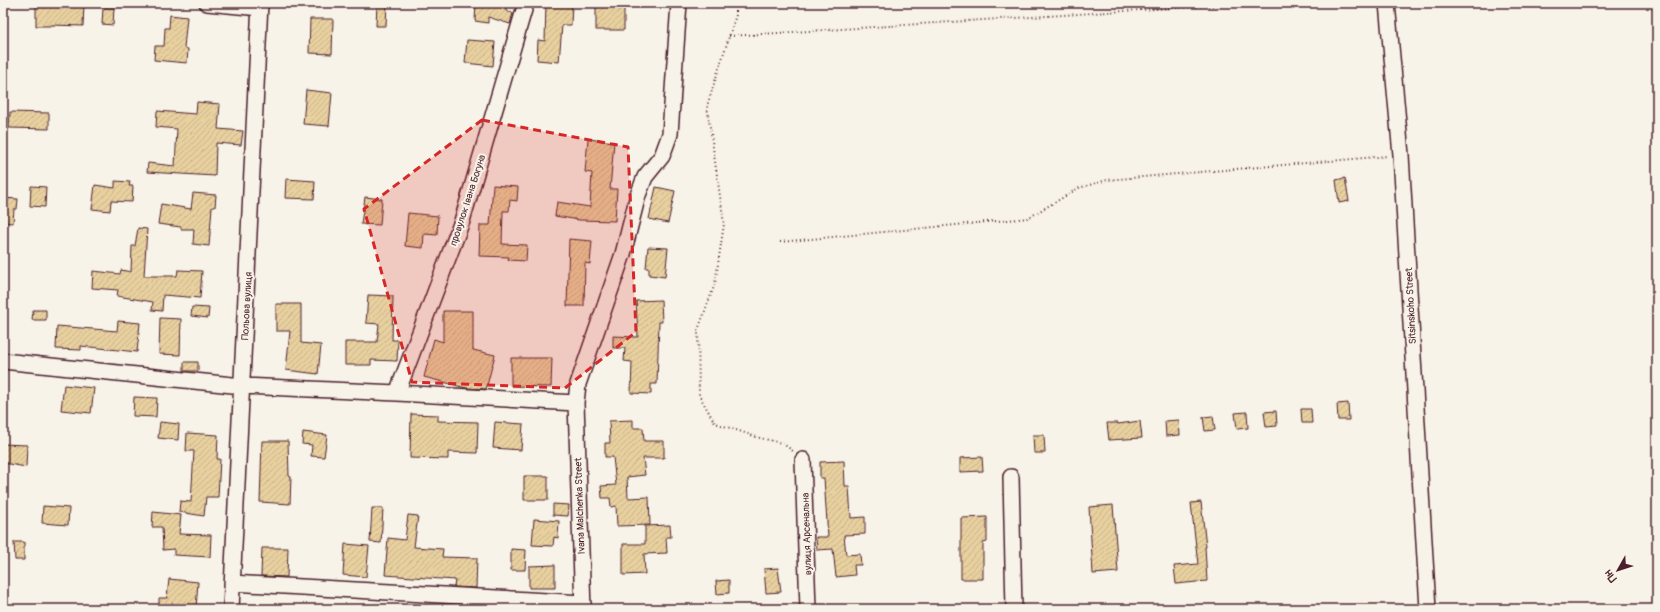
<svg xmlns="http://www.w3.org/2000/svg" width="1660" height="612" viewBox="0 0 1660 612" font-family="Pangolin,sans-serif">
  <defs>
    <pattern id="building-hatch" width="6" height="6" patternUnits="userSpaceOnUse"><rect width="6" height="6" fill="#e8d09f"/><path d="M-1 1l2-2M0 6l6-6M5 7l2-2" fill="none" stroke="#c8b289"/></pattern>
  </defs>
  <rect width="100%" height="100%" fill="#f7f3e8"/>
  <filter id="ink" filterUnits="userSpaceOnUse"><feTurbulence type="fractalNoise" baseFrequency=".025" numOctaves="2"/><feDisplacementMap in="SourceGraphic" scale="8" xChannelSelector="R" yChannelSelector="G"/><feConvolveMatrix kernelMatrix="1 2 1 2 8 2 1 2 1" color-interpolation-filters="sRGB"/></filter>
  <g filter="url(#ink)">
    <!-- building -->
    <path fill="url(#building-hatch)" stroke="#4a1f2b" d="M36 3 84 5 83 26 51 25V26H36Z
      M377 3H387L386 26H376Z
      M476 3H506V11L513 13 510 24 488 17V23L475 21Z
      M546 3H572L571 25H562L559 62 537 60 538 40 545 41Z
      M596 3H624V30H596Z
      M103 8H114L113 25 102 24Z
      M170 15 187 17 184 48 188 49 187 63 154 60 155 46H164L165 28H169Z
      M310 19H333L332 54 309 53Z
      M467 40 495 42 493 66 465 63Z
      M306 90 332 93 329 126 303 124Z
      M197 102 220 104 218 129 243 131 241 145 216 143 215 176 147 172 148 163 175 166 177 129 156 127 157 111 196 114Z
      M10 112 49 113V129L9 128Z
      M588 139 614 142 610 189H617L615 221 579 220 555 216 557 202 590 207 592 173 585 172Z
      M1345 178 1349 201 1339 203 1336 180Z
      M286 179 315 181 314 199 285 198Z
      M115 181 130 182 129 186H133L132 202 111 201 110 211 92 209 95 185 115 188Z
      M493 185 518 187 517 201 510 200 509 211H503L502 244 527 245 526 261 508 260 509 257 479 256 480 225H490Z
      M31 186 46 187 45 207 30 206Z
      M656 187 675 191 668 223 649 219Z
      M193 193 216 195 215 207H212L209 246 193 244 194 229H181V227L158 224 161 204 191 209Z
      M365 197 382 199 380 225 361 224Z
      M3 198 18 199 17 209H14L13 223 3 222Z
      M408 213 438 216 437 235 424 234 423 248 405 246Z
      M138 228 147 229 144 276H177L178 270 202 271 200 298 163 295 162 311 152 310 153 302 117 296 118 290 92 288 93 271 120 274 121 270 131 272 132 246H135Z
      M569 239 592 241 590 264 585 263 584 306H567Z
      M648 247 668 248 665 277 649 275V268H646Z
      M368 295 393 296 392 340H398L397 361 371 360V365H345V342H377L379 324 366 323Z
      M661 300 662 322H659L657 384H651V394L631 393 632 362 624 361 625 348H613V336L638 337 636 301Z
      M276 304H301V343L321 345 318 374 286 370 290 331H276Z
      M192 307 209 308 208 318 191 316Z
      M33 310H46V320H32Z
      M443 311H473V350L495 355 486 389 466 388 424 377 434 339 443 342Z
      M160 318 181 319 180 355 159 354Z
      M118 321 140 323 137 352 81 346V350L56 349 57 326 117 331Z
      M511 358H552L551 387 511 386Z
      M184 362H198V371H184Z
      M64 385 94 388 91 413 61 410Z
      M134 397 157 398 156 417 133 416Z
      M1348 403 1349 420H1338L1337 404Z
      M1301 409H1311L1312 423H1302Z
      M1276 411 1277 426 1266 427 1264 412Z
      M1247 412 1248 428 1237 429 1235 413Z
      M411 414 438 415V421L478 422 477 453 448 452V459L410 458Z
      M1213 416 1215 430 1205 431 1203 417Z
      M633 420V428H643L644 441H664V458H643L645 475 627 477 628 498 649 497 650 525 617 526 616 506 611 507 610 498H602L601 486 616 485 613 457H605V443H610L609 421Z
      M1179 420 1180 435 1166 436 1165 421Z
      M1140 421 1142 438 1109 440 1107 423H1118V424Z
      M160 422 179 424 178 440 158 438Z
      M495 422 523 424 521 450 493 448Z
      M303 432 327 435 324 457 311 456 312 445 302 444Z
      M187 433 218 435 217 459H220L218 497H206L204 516 179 512 180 501 191 502 194 451H186Z
      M1033 435H1044L1045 453H1034Z
      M262 441H288L289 476 291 477 290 504 260 502Z
      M3 444 27 445 26 467 3 463Z
      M982 457 983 471 960 472V458Z
      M844 461 845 486H849L851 518 865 517V534L844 535 846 555 860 554 861 565H854L855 575 836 577 833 549 817 550 816 537H828L824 478H820V462Z
      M524 476H548V500H524Z
      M1201 502 1206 547H1205L1207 581 1176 584 1174 566 1198 564 1191 503Z
      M553 504 569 505 568 516 553 515Z
      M1113 505 1118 572 1093 574 1089 507Z
      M43 506 69 508 68 525 42 523Z
      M372 508H383L381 543 370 542Z
      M153 512 181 515 179 534 211 535 210 557 174 555V549L163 550 162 527H152Z
      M408 515 418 516 414 547 443 549 442 557 477 558 476 588 454 587 455 580 385 575 388 538 405 540Z
      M987 517V542L983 543V579H961V518Z
      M534 519 559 521 558 538 554 537 553 546 532 545Z
      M670 525 671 537H666L667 553 644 554 645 574 623 575V544H645V526Z
      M14 542H24V560H15Z
      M345 544 369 546 366 577 343 575Z
      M262 548H288L287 577 261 576Z
      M511 549 526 550 525 570H511Z
      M555 565V588H529V566Z
      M778 568 781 592 766 593 764 569Z
      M169 579 198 582 196 609H159V598H167Z
      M729 580V593L717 594 716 581Z"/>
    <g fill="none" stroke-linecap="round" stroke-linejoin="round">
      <defs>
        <path id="minor" d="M207 3 260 8
          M1387 3 1401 155 1428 609
          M3 361 242 386 397 393 576 403
          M397 393 462 221 526 3
          M803 460 808 609
          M1011 477 1014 609
          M232 583 583 603
          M231 609 260 3
          M583 609 576 403 578 384 623 254 638 195 645 177 662 156 670 134 679 3"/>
      </defs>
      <!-- minor casing -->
      <use href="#minor" stroke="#4a1f2b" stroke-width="18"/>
      <!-- path -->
      <path stroke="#4a1f2b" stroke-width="2" stroke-dasharray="1 3" stroke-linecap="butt" d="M736 3V15L707 106 724 224 715 284 698 330 699 395 715 423 760 438 782 443 793 451
        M729 36 1253 3
        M780 242 1028 218 1079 188 1107 180 1388 156"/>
      <!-- minor -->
      <use href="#minor" stroke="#f7f3e8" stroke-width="15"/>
    </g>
  </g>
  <!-- marked area -->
  <path fill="#d62828" fill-opacity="0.2" stroke="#d62828" stroke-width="3" stroke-dasharray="8 5" stroke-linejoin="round" d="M482 120 628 147 636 332 565 388 412 382 364 209Z"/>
  <g text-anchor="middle" stroke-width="4" stroke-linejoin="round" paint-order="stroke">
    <!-- street labels -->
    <g font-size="10" fill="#4a1f2b" stroke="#f7f3e8">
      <text transform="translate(467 200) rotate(-72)" y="4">провулок Івана Богуна</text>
      <text transform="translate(246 306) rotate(-87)" y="4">Польова вулиця</text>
      <text transform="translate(1410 306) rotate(-93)" y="4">Sitsinskoho Street</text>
      <text transform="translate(579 506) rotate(-92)" y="4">Ivana Malchenka Street</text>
      <text transform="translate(806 534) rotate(-92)" y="4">вулиця Арсенальна</text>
    </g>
  </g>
  <!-- margin -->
  <rect width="1660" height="612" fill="none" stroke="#f7f3e8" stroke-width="16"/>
  <rect x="8" y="8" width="1644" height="596" fill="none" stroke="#4a1f2b" stroke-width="1.5" filter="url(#ink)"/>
  <!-- north arrow -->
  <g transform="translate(1618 570) rotate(231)" stroke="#f7f3e8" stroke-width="3" paint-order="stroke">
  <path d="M0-3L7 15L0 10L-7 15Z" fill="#4a1f2b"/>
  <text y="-6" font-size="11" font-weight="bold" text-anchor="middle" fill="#4a1f2b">Пн</text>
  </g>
</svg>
